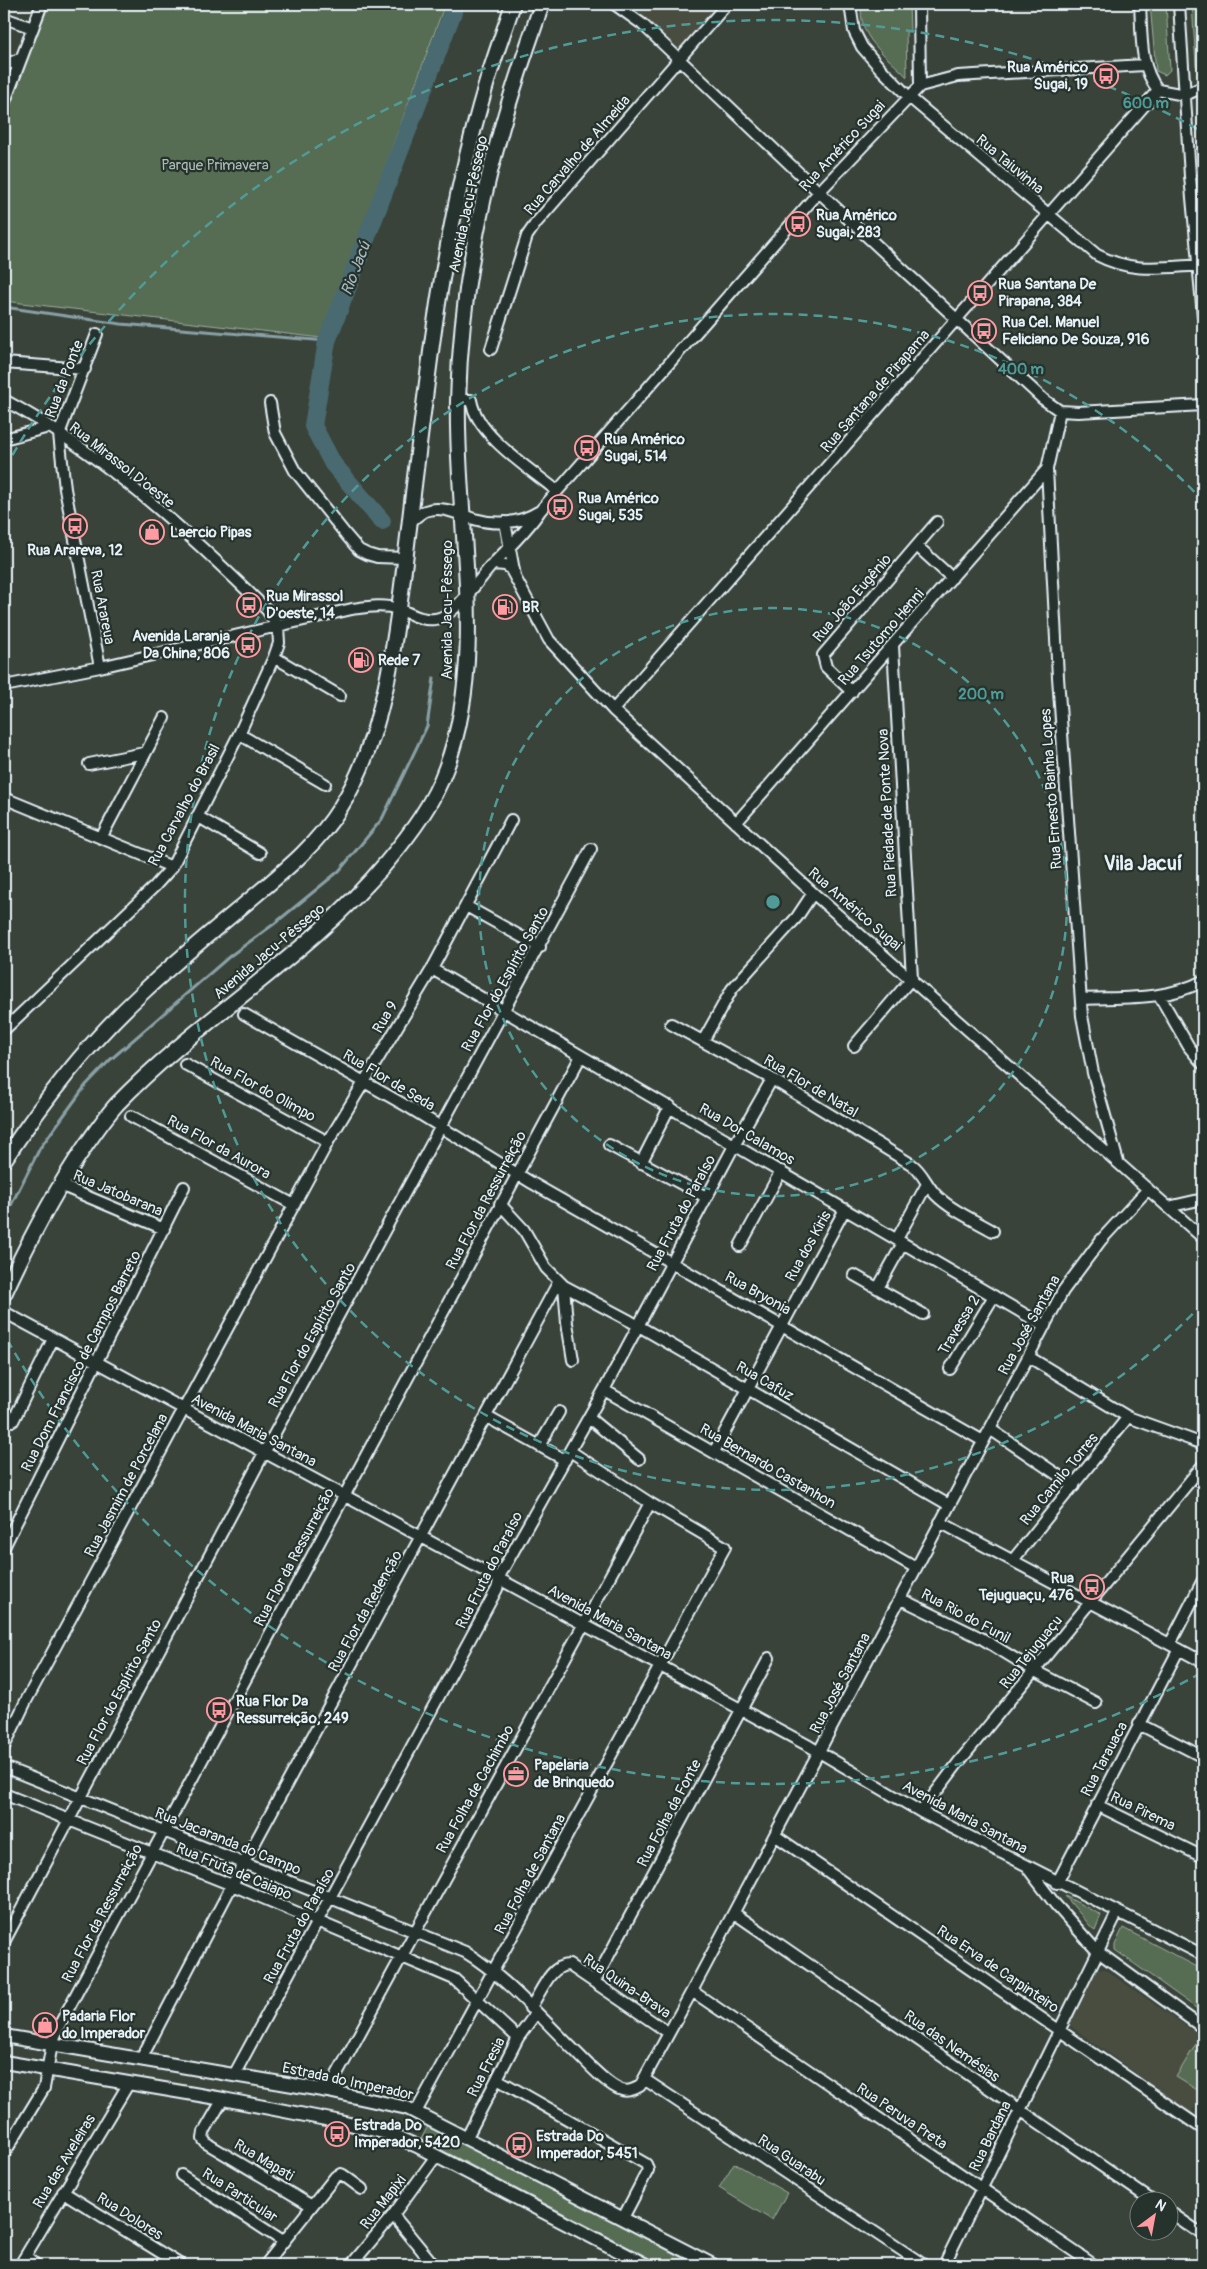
<svg xmlns="http://www.w3.org/2000/svg" width="1207" height="2269" viewBox="0 0 1207 2269" font-family="Pangolin,sans-serif">
  <rect width="100%" height="100%" fill="#3a4339"/>
  <filter id="ink" filterUnits="userSpaceOnUse"><feTurbulence type="fractalNoise" baseFrequency=".02" numOctaves="2"/><feDisplacementMap in="SourceGraphic" scale="10" xChannelSelector="R" yChannelSelector="G"/><feConvolveMatrix kernelMatrix="1 2 1 2 8 2 1 2 1" color-interpolation-filters="sRGB"/></filter>
  <g filter="url(#ink)">
    <!-- built -->
    <path fill="#484e41" d="M630 4H716L680 49Z
      M1104 1969 1203 2038V2093L1191 2113 1069 2025 1097 1970Z"/>
    <!-- green -->
    <path fill="#566d52" stroke="#9fafa5" d="M49 4H445L322 338 4 301V121Z
      M862 4H909L910 31 906 32 907 77C886 55 856 37 862 4Z
      M1150 4H1166L1170 70 1165 75 1156 71Z
      M1192 4H1203V72L1199 70 1196 65Z
      M1065 1896 1101 1915 1095 1930 1092 1928Z
      M1123 1928 1203 1970V2013L1115 1950V1945Z
      M1196 2044 1203 2049V2085L1199 2091 1176 2077Z
      M428 2126 696 2265H663L421 2139Z
      M734 2163 787 2193 772 2220 719 2188Z"/>
    <g fill="none" stroke-linecap="round" stroke-linejoin="round">
      <!-- stream -->
      <path stroke="#89a1a7" stroke-width="3" d="M4 307 121 324 327 341
        M4 1219 40 1148 86 1085 110 1060 230 956 274 924 339 871 382 819 427 726 434 678"/>
      <!-- river -->
      <path stroke="#4a6b71" stroke-width="18" d="M382 521 333 464 313 426 327 341 456 4"/>
      <defs>
        <path id="minor" d="M614 4 642 24 819 192 1043 399 1060 411 1078 412 1203 405
          M850 4 854 31 862 47 880 68 909 97 1097 255C1133 274 1164 267 1203 265
          M919 4 920 86
          M1140 4C1142 34 1139 66 1158 90L1185 95 1203 87
          M1179 4 1190 176 1203 316
          M4 18 33 28
          M4 65 20 59
          M4 104 42 4
          M97 334 59 434 65 489 100 667
          M491 349 527 236 536 223 727 4
          M4 363 85 369
          M4 400C100 451 190 534 267 610L278 626 279 643 274 657 239 734 180 851 172 867 155 886 4 1030
          M458 400H471C477 436 529 468 557 491
          M270 403 275 433 295 471 347 536 359 550 367 554 377 557 405 558
          M1060 411 1047 469 1058 677 1082 1016 1093 1073 1118 1162
          M4 439 49 427
          M505 522 515 576
          M409 523C414 519 419 514 425 511 442 505 458 514 474 519 495 525 519 524 538 512
          M917 546 952 578
          M493 564 505 565 510 568 549 640 613 710 813 893 1203 1238
          M274 657 340 696
          M4 686 100 667 352 609C367 607 383 604 398 609 410 613 421 621 435 619 453 618 479 579 492 565 509 547 526 532 540 511L819 192 920 86 958 76 1144 65
          M852 692 826 667 823 655 937 522
          M613 710 1158 90
          M239 734 325 784
          M89 764 144 753
          M4 798 172 867
          M197 816 260 853
          M736 823 1047 469
          M101 838 164 718
          M466 906 540 947
          M432 969 1045 1326
          M1159 995 1189 1047 1203 1064
          M1081 999C1122 997 1166 1001 1203 981
          M244 1014 410 1108 532 1183 983 1441
          M671 1024 772 1079 911 1164C923 1172 926 1185 936 1195 951 1210 974 1220 993 1231
          M703 1041 732 989 797 917 813 893
          M854 1046 912 978 893 646
          M185 1064 328 1142
          M131 1116 294 1205
          M609 1145 706 1197
          M641 1163 670 1106
          M60 1185 164 1229
          M500 1204 524 1230 546 1268 564 1286 567 1323 573 1360
          M1168 1207 1203 1199
          M897 1239 927 1184
          M740 1246 781 1171
          M854 1275 923 1314
          M564 1286 630 1321 949 1505
          M878 1288 903 1243
          M4 1312 809 1746 921 1812 1203 1955
          M1029 1357 1128 1417 1203 1444
          M950 1369 994 1296
          M604 1390 916 1568
          M487 1417 565 1460
          M589 1418 639 1459
          M13 1421 53 1339
          M990 1429 1074 1486
          M539 1446 559 1412
          M714 1452 845 1209
          M940 1522 1203 1662
          M4 1547 184 1187
          M1013 1560 1128 1417
          M901 1599 981 1638 1035 1671 1096 1703
          M1170 1644 1203 1580
          M1139 1724 1203 1757
          M4 1747 26 1701 328 1142 432 969 511 820
          M4 1767 465 1952C505 1976 544 2021 577 2053 587 2063 608 2086 622 2090 628 2092 635 2089 640 2086L692 1991 1063 1291 1101 1240 1148 1189
          M4 1794 232 1885 454 1979 518 2038
          M1097 1805 1203 1857
          M921 1812 958 1763 1203 1465
          M776 1836 1203 2129
          M1029 1870 1055 1904 1097 1951 1203 2028
          M1057 1883 1179 1649
          M734 1913 1154 2202
          M4 1942 264 1453 591 849
          M595 1981 769 1658
          M692 1991 1094 2265
          M530 2008C540 1995 550 1964 569 1965L669 2033
          M141 2059 232 1885 558 1283
          M234 2075 497 1589 501 1573 604 1390 735 1144 772 1079
          M497 2079 646 2164 648 2170 623 2218
          M644 2079 924 2265
          M328 2091 650 1503
          M223 2099 204 2132 203 2139 206 2143 312 2206
          M416 2112 725 1547 650 1503 570 1451
          M467 2137 518 2038 536 2013
          M4 2154 44 2088 52 2044 59 2026 581 1056
          M181 2175 283 2241
          M63 2192 181 2265
          M1170 2212 1203 2235
          M393 2215 434 2265
          M26 2256 36 2265
          M20 2265 129 2083
          M265 2265 335 2177 341 2174 343 2175 362 2189
          M351 2265 393 2215 436 2156
          M944 2265 1117 1913"/>
        <path id="major" d="M4 2036 328 2091 407 2108 713 2265
          M4 2062 223 2099 341 2122 387 2133 417 2146 646 2265"/>
        <path id="highway" d="M4 1160C45 1099 88 1043 142 993 179 958 219 926 258 893 288 868 319 842 340 808 389 731 398 617 409 528 416 466 424 405 432 344 444 257 461 169 486 85 494 58 504 31 513 4
          M4 1294C28 1242 54 1192 86 1145 96 1131 106 1116 117 1104 201 1017 310 955 387 862 411 833 433 804 446 768 489 653 455 520 458 401 460 312 475 223 499 138 511 92 527 48 542 4"/>
      </defs>
      <!-- minor casing -->
      <use href="#minor" stroke="#e8f1f8" stroke-width="14"/>
      <!-- major casing -->
      <use href="#major" stroke="#e8f1f8" stroke-width="16"/>
      <!-- highway casing -->
      <use href="#highway" stroke="#e8f1f8" stroke-width="18"/>
      <!-- minor -->
      <use href="#minor" stroke="#26332d" stroke-width="10"/>
      <!-- major -->
      <use href="#major" stroke="#26332d" stroke-width="12"/>
      <!-- highway -->
      <use href="#highway" stroke="#26332d" stroke-width="14"/>
    </g>
  </g>
  <!-- distance rings -->
  <g fill="none" stroke="#509b97" stroke-width="2.5" stroke-dasharray="9 6">
    <circle cx="773" cy="902" r="294"/>
    <path d="M1203 1303A588 588 0 1 1 1203 501"/>
    <path d="M1201 1673A882 882 0 0 1 5 1336M5 468A882 882 0 0 1 1201 131"/>
  </g>
  <!-- icons -->
  <defs>
    <symbol id="bus-ring" viewBox="-11 -11 22 22"><circle r="9.5" fill="#26332d" stroke="#ff9aa2" stroke-width="1.5"/><path d="M-5-6H5V4H4V6H2V4H-2V6H-4V4H-5ZM-3.5-4V0h7V-4ZM-3.5 1.2v1.5H-2V1.2ZM2 1.2v1.5H3.5V1.2Z" fill="#ff9aa2"/></symbol>
    <symbol id="shop-ring" viewBox="-11 -11 22 22"><circle r="9.5" fill="#26332d" stroke="#ff9aa2" stroke-width="1.5"/><path d="M-5-2.5h2.3a2.7 3.5 0 0 1 5.4 0H5L5.5 6h-11ZM-1.5-2.5h3a1.5 2.3 0 0 0-3 0Z" fill="#ff9aa2"/></symbol>
    <symbol id="fuel-ring" viewBox="-11 -11 22 22"><circle r="9.5" fill="#26332d" stroke="#ff9aa2" stroke-width="1.5"/><path d="M-5.5-6h7V0h2V4h1.3V-2.5L3-4.5l.8-.8L6-3V5H2.5V1h-1V6h-7ZM-4.2-4.7v3.2H.2V-4.7Z" fill="#ff9aa2"/></symbol>
    <symbol id="office-ring" viewBox="-11 -11 22 22"><circle r="9.5" fill="#26332d" stroke="#ff9aa2" stroke-width="1.5"/><path d="M-6-3h4V-5.5h4V-3h4V5H-6ZM-1-4.5V-3h2v-1.5ZM-6 0V1H6V0Z" fill="#ff9aa2"/></symbol>
  </defs>
  <g fill-rule="evenodd">
    <use href="#bus-ring" x="1092" y="62" width="28" height="28"/>
    <use href="#bus-ring" x="784" y="210" width="28" height="28"/>
    <use href="#bus-ring" x="966" y="279" width="28" height="28"/>
    <use href="#bus-ring" x="970" y="317" width="28" height="28"/>
    <use href="#bus-ring" x="573" y="434" width="28" height="28"/>
    <use href="#bus-ring" x="546" y="493" width="28" height="28"/>
    <use href="#bus-ring" x="61" y="512" width="28" height="28"/>
    <use href="#shop-ring" x="138" y="518" width="28" height="28"/>
    <use href="#bus-ring" x="235" y="591" width="28" height="28"/>
    <use href="#fuel-ring" x="491" y="593" width="28" height="28"/>
    <use href="#bus-ring" x="234" y="631" width="28" height="28"/>
    <use href="#fuel-ring" x="347" y="646" width="28" height="28"/>
    <use href="#bus-ring" x="1078" y="1573" width="28" height="28"/>
    <use href="#bus-ring" x="205" y="1696" width="28" height="28"/>
    <use href="#office-ring" x="502" y="1760" width="28" height="28"/>
    <use href="#shop-ring" x="31" y="2011" width="28" height="28"/>
    <use href="#bus-ring" x="323" y="2120" width="28" height="28"/>
    <use href="#bus-ring" x="505" y="2131" width="28" height="28"/>
  </g>
  <g text-anchor="middle" stroke-width="4.5" stroke-linejoin="round" paint-order="stroke">
    <!-- poi labels -->
    <g font-size="15" font-weight="bold" fill="#e8f1f8" stroke="#26332d" text-anchor="start">
      <text x="1088" y="72" text-anchor="end">Rua Américo<tspan x="1088" dy="17">Sugai, 19</tspan></text>
      <text x="816" y="220">Rua Américo<tspan x="816" dy="17">Sugai, 283</tspan></text>
      <text x="998" y="289">Rua Santana De<tspan x="998" dy="17">Pirapana, 384</tspan></text>
      <text x="1002" y="327">Rua Cel. Manuel<tspan x="1002" dy="17">Feliciano De Souza, 916</tspan></text>
      <text x="604" y="444">Rua Américo<tspan x="604" dy="17">Sugai, 514</tspan></text>
      <text x="578" y="503">Rua Américo<tspan x="578" dy="17">Sugai, 535</tspan></text>
      <text x="170" y="537">Laercio Pipas</text>
      <text x="75" y="555" text-anchor="middle">Rua Arareva, 12</text>
      <text x="266" y="601">Rua Mirassol<tspan x="266" dy="17">D'oeste, 14</tspan></text>
      <text x="522" y="612">BR</text>
      <text x="230" y="641" text-anchor="end">Avenida Laranja<tspan x="230" dy="17">Da China, 806</tspan></text>
      <text x="378" y="665">Rede 7</text>
      <text x="1074" y="1583" text-anchor="end">Rua<tspan x="1074" dy="17">Tejuguaçu, 476</tspan></text>
      <text x="236" y="1706">Rua Flor Da<tspan x="236" dy="17">Ressurreição, 249</tspan></text>
      <text x="534" y="1770">Papelaria<tspan x="534" dy="17">de Brinquedo</tspan></text>
      <text x="62" y="2021">Padaria Flor<tspan x="62" dy="17">do Imperador</tspan></text>
      <text x="354" y="2130">Estrada Do<tspan x="354" dy="17">Imperador, 5420</tspan></text>
      <text x="536" y="2141">Estrada Do<tspan x="536" dy="17">Imperador, 5451</tspan></text>
    </g>
    <!-- street labels -->
    <g font-size="15" fill="#e8f1f8" stroke="#26332d">
      <text transform="translate(842 146) rotate(-47)" y="5">Rua Américo Sugai</text>
      <text transform="translate(577 155) rotate(-49)" y="5">Rua Carvalho de Almeida</text>
      <text transform="translate(1010 164) rotate(40)" y="5">Rua Taiuvinha</text>
      <text transform="translate(468 204) rotate(-78)" y="5">Avenida Jacu-Pêssego</text>
      <text transform="translate(64 379) rotate(-69)" y="5">Rua da Ponte</text>
      <text transform="translate(875 391) rotate(-49)" y="5">Rua Santana de Pirapama</text>
      <text transform="translate(122 465) rotate(38)" y="5">Rua Mirassol D'oeste</text>
      <text transform="translate(852 598) rotate(-49)" y="5">Rua João Eugênio</text>
      <text transform="translate(103 607) rotate(79)" y="5">Rua Arareua</text>
      <text transform="translate(447 610) rotate(-90)" y="5">Avenida Jacu-Pêssego</text>
      <text transform="translate(881 637) rotate(-49)" y="5">Rua Tsutomo Henni</text>
      <text transform="translate(1051 789) rotate(-94)" y="5">Rua Ernesto Bainha Lopes</text>
      <text transform="translate(184 805) rotate(-62)" y="5">Rua Carvalho do Brasil</text>
      <text transform="translate(887 813) rotate(-93)" y="5">Rua Piedade de Ponte Nova</text>
      <text transform="translate(855 909) rotate(41)" y="5">Rua Américo Sugai</text>
      <text transform="translate(269 951) rotate(-40)" y="5">Avenida Jacu-Pêssego</text>
      <text transform="translate(505 979) rotate(-61)" y="5">Rua Flor do Espírito Santo</text>
      <text transform="translate(385 1017) rotate(-59)" y="5">Rua 9</text>
      <text transform="translate(389 1080) rotate(31)" y="5">Rua Flor de Seda</text>
      <text transform="translate(811 1086) rotate(31)" y="5">Rua Flor de Natal</text>
      <text transform="translate(263 1089) rotate(29)" y="5">Rua Flor do Olimpo</text>
      <text transform="translate(747 1134) rotate(30)" y="5">Rua Dor Calamos</text>
      <text transform="translate(219 1147) rotate(29)" y="5">Rua Flor da Aurora</text>
      <text transform="translate(118 1193) rotate(23)" y="5">Rua Jatobarana</text>
      <text transform="translate(486 1200) rotate(-62)" y="5">Rua Flor da Ressurreição</text>
      <text transform="translate(681 1213) rotate(-62)" y="5">Rua Fruta do Paraíso</text>
      <text transform="translate(808 1246) rotate(-61)" y="5">Rua dos Kiris</text>
      <text transform="translate(758 1293) rotate(29)" y="5">Rua Bryonia</text>
      <text transform="translate(959 1325) rotate(-59)" y="5">Travessa 2</text>
      <text transform="translate(1029 1325) rotate(-61)" y="5">Rua José Santana</text>
      <text transform="translate(312 1335) rotate(-61)" y="5">Rua Flor do Espírito Santo</text>
      <text transform="translate(81 1361) rotate(-63)" y="5">Rua Dom Francisco de Campos Barreto</text>
      <text transform="translate(765 1381) rotate(30)" y="5">Rua Cafuz</text>
      <text transform="translate(254 1430) rotate(28)" y="5">Avenida Maria Santana</text>
      <text transform="translate(768 1466) rotate(30)" y="5">Rua Bernardo Castanhon</text>
      <text transform="translate(1059 1479) rotate(-51)" y="5">Rua Camilo Torres</text>
      <text transform="translate(126 1485) rotate(-62)" y="5">Rua Jasmim de Porcelana</text>
      <text transform="translate(294 1557) rotate(-62)" y="5">Rua Flor da Ressurreição</text>
      <text transform="translate(489 1570) rotate(-63)" y="5">Rua Fruta do Paraíso</text>
      <text transform="translate(365 1611) rotate(-61)" y="5">Rua Flor da Redenção</text>
      <text transform="translate(966 1616) rotate(28)" y="5">Rua Rio do Funil</text>
      <text transform="translate(610 1622) rotate(29)" y="5">Avenida Maria Santana</text>
      <text transform="translate(1031 1652) rotate(-51)" y="5">Rua Tejuguaçu</text>
      <text transform="translate(840 1683) rotate(-62)" y="5">Rua José Santana</text>
      <text transform="translate(119 1692) rotate(-62)" y="5">Rua Flor do Espírito Santo</text>
      <text transform="translate(1104 1759) rotate(-62)" y="5">Rua Tarauaca</text>
      <text transform="translate(475 1789) rotate(-61)" y="5">Rua Folha de Cachimbo</text>
      <text transform="translate(1143 1811) rotate(26)" y="5">Rua Pirema</text>
      <text transform="translate(669 1813) rotate(-62)" y="5">Rua Folha da Fonte</text>
      <text transform="translate(965 1817) rotate(28)" y="5">Avenida Maria Santana</text>
      <text transform="translate(228 1841) rotate(22)" y="5">Rua Jacaranda do Campo</text>
      <text transform="translate(234 1871) rotate(23)" y="5">Rua Fruta de Caiapo</text>
      <text transform="translate(530 1874) rotate(-62)" y="5">Rua Folha de Santana</text>
      <text transform="translate(102 1913) rotate(-62)" y="5">Rua Flor da Ressurreição</text>
      <text transform="translate(299 1926) rotate(-61)" y="5">Rua Fruta do Paraíso</text>
      <text transform="translate(998 1969) rotate(34)" y="5">Rua Erva de Carpinteiro</text>
      <text transform="translate(627 1986) rotate(34)" y="5">Rua Quina-Brava</text>
      <text transform="translate(952 2046) rotate(35)" y="5">Rua das Nemésias</text>
      <text transform="translate(486 2067) rotate(-63)" y="5">Rua Fresia</text>
      <text transform="translate(348 2081) rotate(12)" y="5">Estrada do Imperador</text>
      <text transform="translate(902 2116) rotate(34)" y="5">Rua Peruva Preta</text>
      <text transform="translate(990 2136) rotate(-64)" y="5">Rua Bardana</text>
      <text transform="translate(264 2160) rotate(31)" y="5">Rua Mapati</text>
      <text transform="translate(792 2160) rotate(34)" y="5">Rua Guarabu</text>
      <text transform="translate(64 2161) rotate(-59)" y="5">Rua das Aveleiras</text>
      <text transform="translate(240 2195) rotate(33)" y="5">Rua Particular</text>
      <text transform="translate(383 2202) rotate(-52)" y="5">Rua Mapixi</text>
      <text transform="translate(130 2216) rotate(32)" y="5">Rua Dolores</text>
    </g>
    <!-- park labels -->
    <g font-size="15" fill="#aebcb6" stroke="#26332d">
      <text x="215" y="170">Parque Primavera</text>
    </g>
    <!-- water labels -->
    <g font-size="16" font-style="italic" fill="#a9bbc2" stroke="#26332d">
      <text transform="translate(355 268) rotate(-69)" y="6">Rio Jacú</text>
    </g>
    <!-- district labels -->
    <g font-size="20" font-weight="bold" fill="#e8f1f8" stroke="#26332d">
      <text x="1143" y="870">Vila Jacuí</text>
    </g>
  </g>
  <circle cx="773" cy="902" r="8" fill="#509b97" stroke="#26332d" stroke-width="2.5"/>
  <g font-size="15" text-anchor="middle" font-weight="bold" fill="#509b97" stroke="#26332d" stroke-width="4.5" stroke-linejoin="round" paint-order="stroke">
    <text x="1146" y="108">600 m</text>
    <text x="1021" y="374">400 m</text>
    <text x="981" y="699">200 m</text>
  </g>
  <!-- margin -->
  <rect width="1207" height="2269" fill="none" stroke="#26332d" stroke-width="20"/>
  <rect x="10" y="10" width="1187" height="2249" fill="none" stroke="#e8f1f8" stroke-width="2" filter="url(#ink)"/>
  <!-- north arrow -->
  <g transform="translate(1154 2216) rotate(32)"><circle r="24" fill="#26332d" stroke="#747f7e"/>
  <path d="M0-4L9 19L0 12L-9 19Z" fill="#ff9aa2"/>
  <text y="-8" font-size="14" font-weight="bold" text-anchor="middle" fill="#e8f1f8">N</text>
  </g>
</svg>
